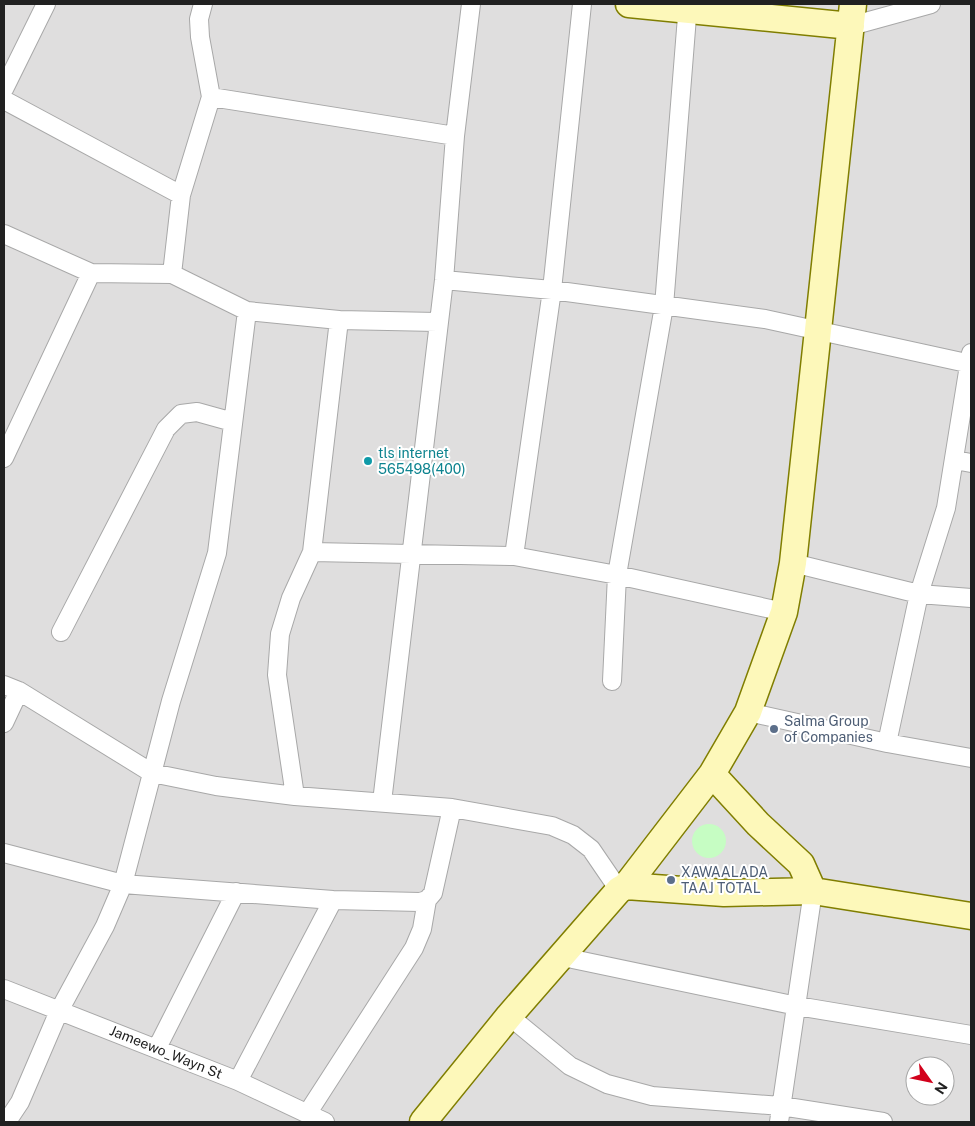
<svg xmlns="http://www.w3.org/2000/svg" width="975" height="1126" viewBox="0 0 975 1126" font-family="'Public Sans',sans-serif">
  <rect width="100%" height="100%" fill="#f2ede7"/>
  <!-- residential -->
  <path fill="#dfdede" fill-rule="evenodd" d="M4 4H971V1122H4ZM915 1066H945V1096H915Z"/>
  <!-- park -->
  <path fill="#c6fdc3" d="M692 841a17 17 0 1 1 34 0a17 17 0 1 1-34 0Z"/>
  <g fill="none" stroke-linecap="round" stroke-linejoin="round">
    <defs>
      <path id="street" d="M851 26 931 4
        M4 89 46 4
        M211 97 455 136
        M4 100 181 195
        M4 234 91 273 172 274 247 311 339 320 437 322
        M172 274 181 195 211 97 200 37 199 19 203 4
        M444 280 552 290 765 319 971 364
        M4 458 91 273
        M955 460 971 463
        M312 552 514 556 617 575 784 612
        M514 556 552 290 582 4
        M793 563 919 594 971 598
        M61 632 166 429 181 414 197 412 233 422
        M612 681 617 575 664 306 688 4
        M4 685 19 691 152 773 216 786 295 796 452 808 552 826 573 835 591 849 619 890
        M748 712 887 743 971 758
        M4 723 19 691
        M887 743 919 594 946 508 971 353
        M295 796 277 675 280 634 291 598 312 552 339 320
        M382 802 444 280 455 136 471 4
        M4 853 123 884 333 900 420 902 427 900 433 893 452 808
        M563 957 797 1006 971 1035
        M4 989 238 1081 325 1122
        M509 1016 570 1066 607 1084 652 1096 781 1106 883 1122
        M157 1048 236 892
        M238 1081 333 900
        M307 1114 414 948 422 929 427 900
        M4 1121 10 1117 20 1102 59 1011 105 926 123 884 171 701 217 553 247 311
        M779 1122 813 891"/>
      <path id="secondary" d="M629 4 851 26
        M712 774 758 824 801 864 813 891
        M626 886 724 893 813 891 971 916
        M423 1122 509 1016 619 890 626 886 712 774 748 712 784 612 793 563 853 4"/>
    </defs>
    <!-- street casing -->
    <use href="#street" stroke="#a8a8a8" stroke-width="20"/>
    <!-- secondary casing -->
    <use href="#secondary" stroke="#807e00" stroke-width="29"/>
    <!-- street -->
    <use href="#street" stroke="#fff" stroke-width="18"/>
    <!-- secondary -->
    <use href="#secondary" stroke="#fdf8ba" stroke-width="26"/>
  </g>
  <!-- markers -->
  <circle fill="#0f9aa8" stroke="#fff" stroke-width="2" cx="368" cy="461" r="5"/>
  <g fill="#5c6f8a" stroke="#fff" stroke-width="2">
    <circle cx="774" cy="729" r="5"/>
    <circle cx="671" cy="880" r="5"/>
  </g>
  <g text-anchor="middle" stroke-width="4" stroke-linejoin="round" paint-order="stroke">
    <!-- culture labels -->
    <g font-size="14" fill="#0d838f" stroke="#fff" text-anchor="start">
      <text x="378" y="458">tls internet<tspan x="378" dy="16">565498(400)</tspan></text>
    </g>
    <!-- service labels -->
    <g font-size="14" fill="#4e5e75" stroke="#fff" text-anchor="start">
      <text x="784" y="726">Salma Group<tspan x="784" dy="16">of Companies</tspan></text>
      <text x="681" y="877">XAWAALADA<tspan x="681" dy="16">TAAJ TOTAL</tspan></text>
    </g>
    <!-- street labels -->
    <g font-size="14" fill="#212121" stroke="#fff">
      <text transform="translate(166 1052) rotate(22)" y="5">Jameewo_Wayn St</text>
    </g>
  </g>
  <!-- border -->
  <rect width="975" height="1126" fill="none" stroke="#212121" stroke-width="10"/>
  <!-- north arrow -->
  <g transform="translate(930 1081) rotate(123)"><circle r="24" fill="#ffffff" stroke="#a6a6a6"/>
  <path d="M0-4L9 19L0 12L-9 19Z" fill="#d2001b"/>
  <text y="-8" font-size="14" font-weight="bold" text-anchor="middle" fill="#212121">N</text>
  </g>
</svg>
